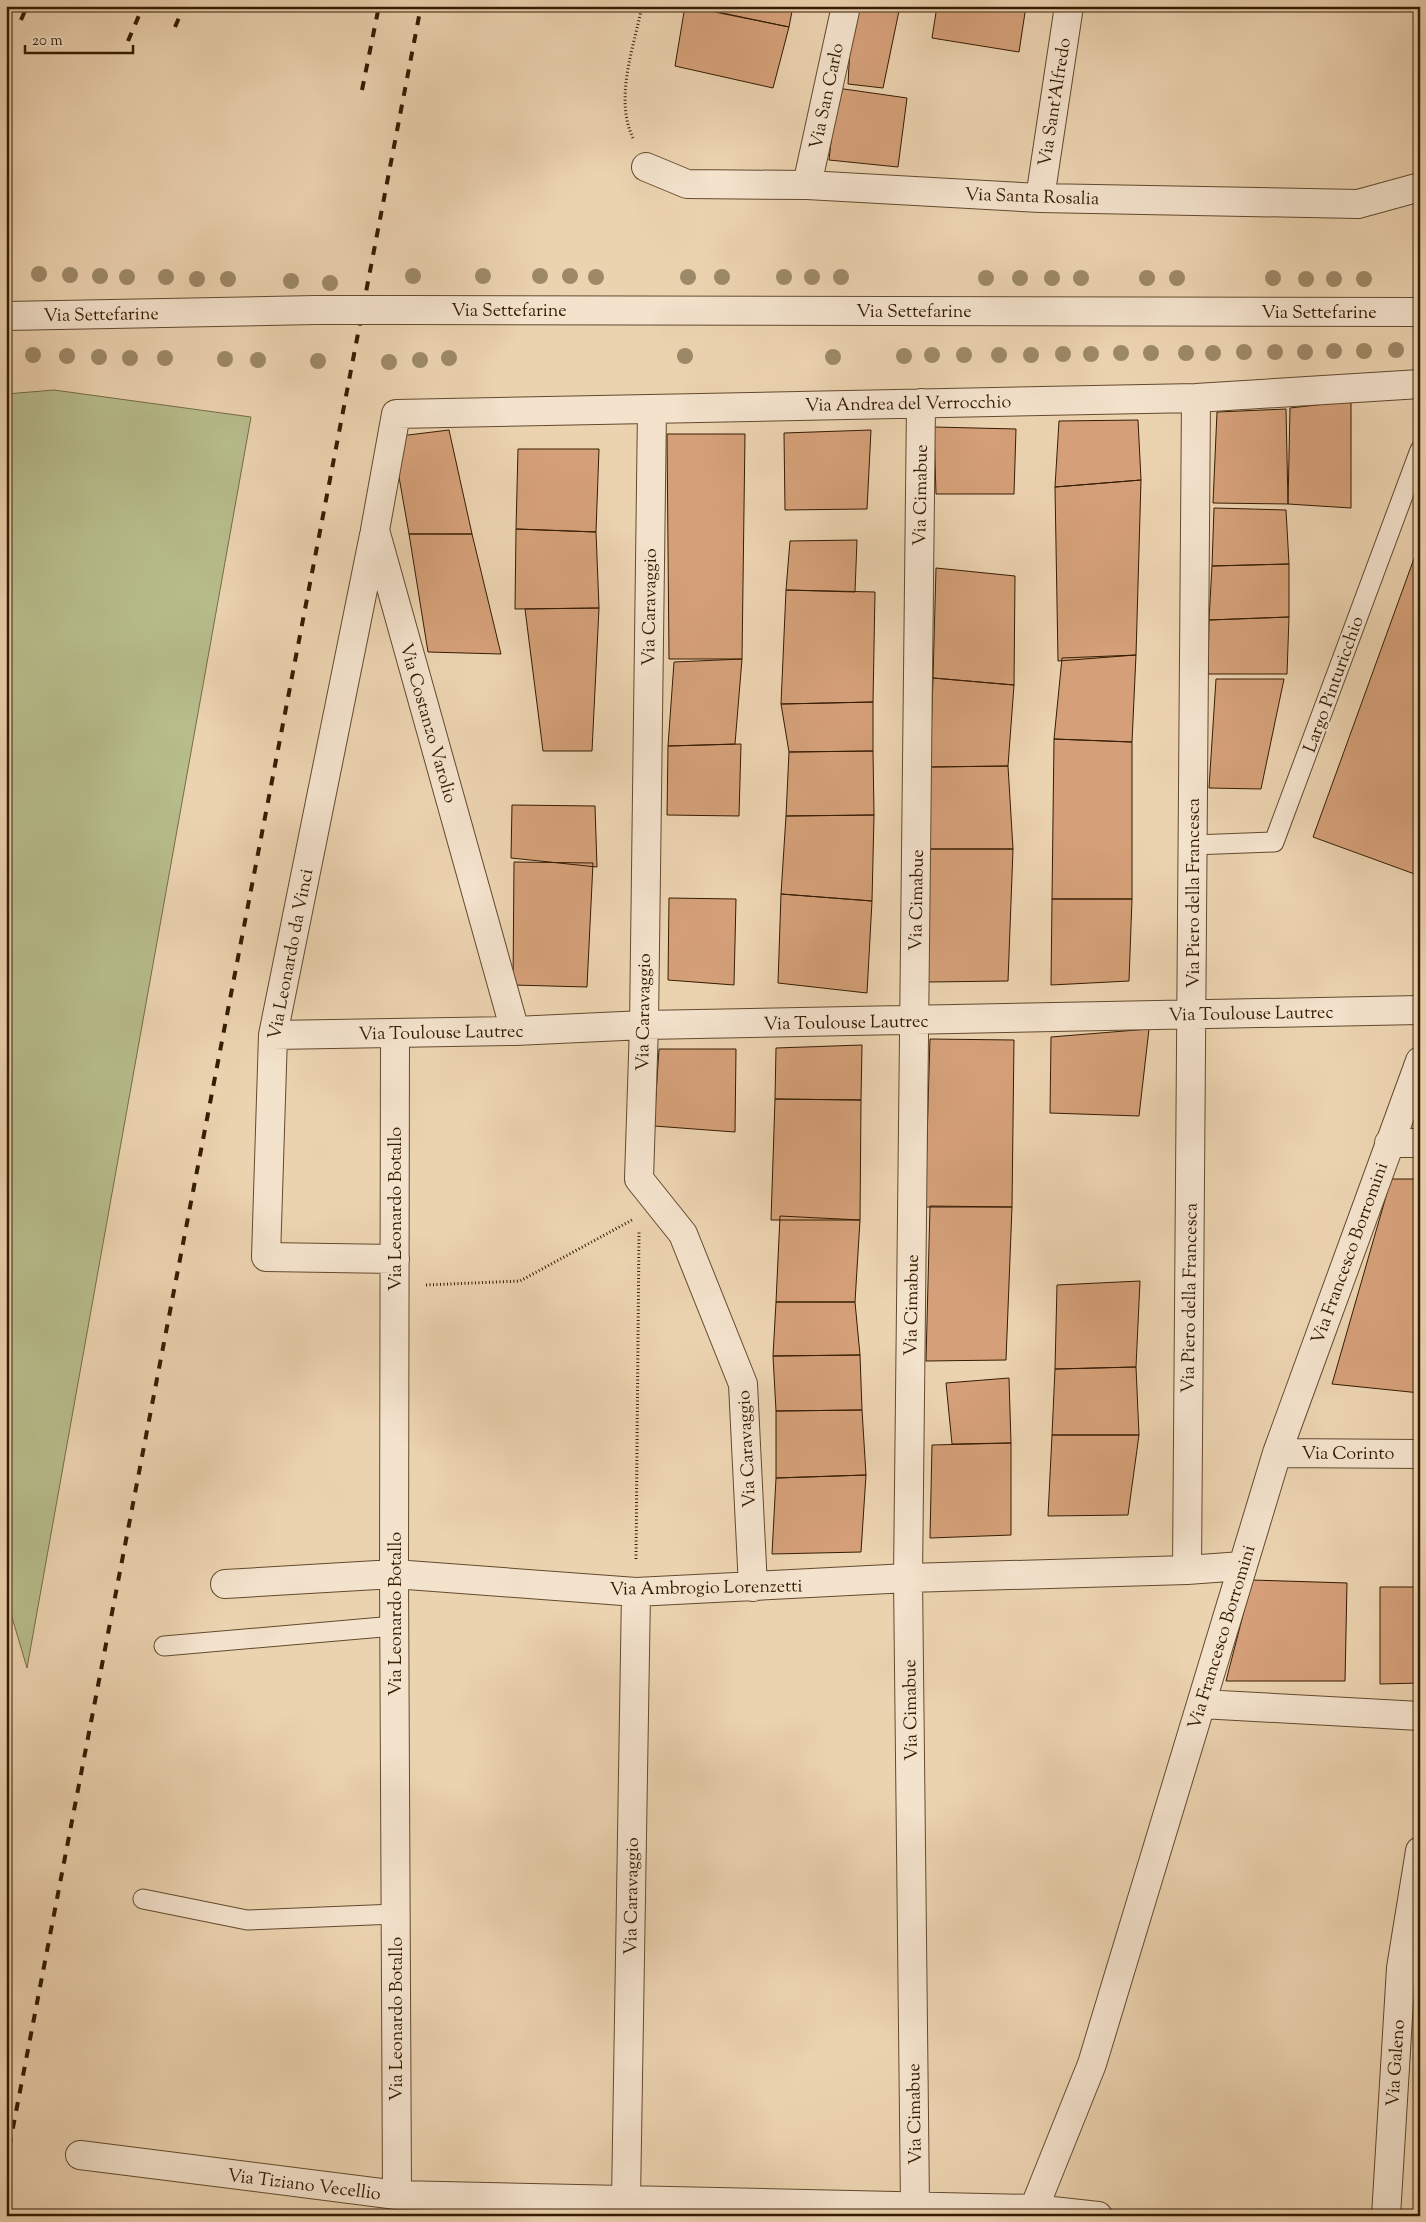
<svg xmlns="http://www.w3.org/2000/svg" width="1426" height="2222" viewBox="0 0 1426 2222" font-family="'Sorts Mill Goudy',serif">
  <rect width="100%" height="100%" fill="#ecd3b0"/>
  <filter id="stains"><feTurbulence type="fractalNoise" baseFrequency=".004" numOctaves="4"/><feColorMatrix values="0 0 0 0 .2 0 0 0 0 .09 0 0 0 0 .02 0 0 0 .5 -.17"/></filter>
  <radialGradient id="worn" r=".72"><stop offset=".6" stop-color="#630" stop-opacity="0"/><stop offset="1" stop-color="#630" stop-opacity=".3"/></radialGradient>
  <!-- green -->
  <path fill="#b7bc8b" stroke="#766c47" d="M54 390 251 417 27 1668 6 1597V394Z"/>
  <!-- building -->
  <path fill="#d5a079" stroke="#351c03" d="M685 6 789 27 773 88 675 66Z
    M689 6H793L789 27Z
    M858 6H900L883 88 848 84 850 47Z
    M937 6H1026L1019 52 932 38Z
    M837 88 907 98 898 167 829 160Z
    M1351 401V508L1288 504 1290 408Z
    M1286 409 1288 504 1213 503 1217 412Z
    M1138 420 1141 480 1055 487 1059 421Z
    M934 427 1016 429 1014 494H936Z
    M449 430 472 534H409L392 437Z
    M871 430 867 509 785 510 784 433Z
    M667 434H745L742 659H669Z
    M518 449H599L596 532 516 529Z
    M1141 480 1136 655 1058 661 1055 487Z
    M1214 508 1286 510 1289 564 1212 566Z
    M516 529 596 532 599 608 515 609Z
    M409 534H472L501 654 428 652Z
    M857 540 855 592 786 590 790 541Z
    M1420 542V876L1313 837Z
    M1289 564V617L1209 620 1212 566Z
    M936 568 1015 576 1014 685 933 678Z
    M786 590 875 592 873 702 781 704Z
    M599 608 592 751H543L525 609Z
    M1289 617 1287 674H1208L1209 620Z
    M1136 655 1132 742 1054 739 1062 658Z
    M742 659 735 744 668 746 674 662Z
    M933 678 1014 685 1008 766 930 767Z
    M1216 679H1284L1261 789 1209 788Z
    M873 702V751L789 752 781 704Z
    M1054 739 1132 742V899H1052Z
    M741 744 739 816 667 815 668 746Z
    M873 751 874 815 786 816 789 752Z
    M1008 766 1013 849H929L930 767Z
    M512 805 595 806 597 867 511 858Z
    M874 815 872 901 781 894 786 816Z
    M929 849H1013L1008 981 928 982Z
    M514 862 593 863 587 987 513 985Z
    M781 894 872 901 867 993 778 983Z
    M669 898 736 899 734 985 668 980Z
    M1052 899H1132L1129 981 1051 985Z
    M1149 1029 1139 1116 1050 1113 1051 1037Z
    M930 1039 1014 1040 1012 1207H925Z
    M862 1045 861 1100 775 1099 776 1048Z
    M659 1049H736L735 1132 654 1126Z
    M775 1099 861 1100 860 1220H771Z
    M1391 1179H1420V1393L1332 1384Z
    M930 1206 1012 1207 1006 1360 926 1361Z
    M780 1216 860 1220 855 1302H776Z
    M1140 1281 1136 1367 1055 1369 1057 1285Z
    M776 1302H855L860 1355 773 1356Z
    M860 1355 862 1410 776 1411 773 1356Z
    M1136 1367 1139 1435H1052L1055 1369Z
    M1009 1378 1011 1443 952 1444 946 1383Z
    M862 1410 866 1475 776 1478V1411Z
    M1052 1435H1139L1128 1515 1048 1516Z
    M1011 1443V1535L930 1538 932 1445Z
    M866 1475 861 1552 772 1554 776 1478Z
    M1252 1580 1347 1583 1345 1681H1226Z
    M1380 1587H1420V1683L1380 1684Z"/>
  <g fill="none" stroke-linecap="round" stroke-linejoin="round">
    <defs>
      <path id="service" d="M1193 845 1274 842 1420 450
        M164 1646 394 1626
        M143 1899 247 1920 396 1914"/>
      <path id="minor" d="M646 167 687 184 807 185 1040 198 1358 204 1420 187
        M807 185 846 6
        M1040 198 1069 6
        M1196 398 1187 1570 1242 1566
        M652 409 644 1025 639 1179 683 1234 743 1384 753 1587
        M374 535 273 1035 266 1257 395 1259
        M515 1031 375 530 396 414 1196 398 1420 384
        M395 1034 394 1574 397 2195
        M273 1035 515 1031 644 1025 1420 1010
        M1389 1143H1420
        M1277 1453 1420 1454
        M225 1584 394 1574 636 1592 908 1578 1187 1570
        M1201 1704 1420 1716
        M80 2155 397 2195 1034 2209 1098 2216
        M626 2200 636 1592
        M915 2206 908 1578 921 403
        M1031 2216 1092 2064 1277 1453 1420 1061
        M1386 2216 1401 1968 1420 1851"/>
      <path id="tertiary" d="M408 310 1420 312
        M6 316 316 310"/>
    </defs>
    <!-- service casing -->
    <use href="#service" stroke="#634a2e" stroke-width="21"/>
    <!-- minor casing -->
    <use href="#minor" stroke="#634a2e" stroke-width="30"/>
    <!-- tertiary casing -->
    <use href="#tertiary" stroke="#634a2e" stroke-width="30"/>
    <!-- path -->
    <path stroke="#351c03" stroke-width="3" stroke-dasharray="1 2.5" stroke-linecap="butt" d="M633 138C614 98 634 47 642 6
      M426 1285 520 1281 632 1220
      M636 1559 639 1232"/>
    <!-- service -->
    <use href="#service" stroke="#f3e2cc" stroke-width="19"/>
    <!-- minor -->
    <use href="#minor" stroke="#f3e2cc" stroke-width="28"/>
    <!-- tertiary -->
    <use href="#tertiary" stroke="#f3e2cc" stroke-width="28"/>
    <!-- rail -->
    <path stroke="#351c03" stroke-width="4" stroke-dasharray="9 9" stroke-linecap="butt" d="M21 20 27 6
      M175 27 184 6
      M128 41 143 6
      M362 90 379 6
      M6 2164 421 6"/>
    <defs>
      <path id="tertiary-bridge" d="M316 310H408"/>
    </defs>
    <!-- tertiary-bridge casing -->
    <use href="#tertiary-bridge" stroke="#634a2e" stroke-width="30" stroke-linecap="butt"/>
    <!-- tertiary-bridge -->
    <use href="#tertiary-bridge" stroke="#f3e2cc" stroke-width="28"/>
  </g>
  <!-- trees -->
  <g fill="#9d8967">
    <circle cx="39" cy="274" r="8"/>
    <circle cx="70" cy="275" r="8"/>
    <circle cx="100" cy="276" r="8"/>
    <circle cx="413" cy="276" r="8"/>
    <circle cx="483" cy="276" r="8"/>
    <circle cx="540" cy="276" r="8"/>
    <circle cx="570" cy="276" r="8"/>
    <circle cx="127" cy="277" r="8"/>
    <circle cx="166" cy="277" r="8"/>
    <circle cx="596" cy="277" r="8"/>
    <circle cx="688" cy="277" r="8"/>
    <circle cx="722" cy="277" r="8"/>
    <circle cx="784" cy="277" r="8"/>
    <circle cx="812" cy="277" r="8"/>
    <circle cx="841" cy="277" r="8"/>
    <circle cx="986" cy="278" r="8"/>
    <circle cx="1020" cy="278" r="8"/>
    <circle cx="1052" cy="278" r="8"/>
    <circle cx="1081" cy="278" r="8"/>
    <circle cx="1147" cy="278" r="8"/>
    <circle cx="1177" cy="278" r="8"/>
    <circle cx="1273" cy="278" r="8"/>
    <circle cx="197" cy="279" r="8"/>
    <circle cx="228" cy="279" r="8"/>
    <circle cx="1306" cy="279" r="8"/>
    <circle cx="1334" cy="279" r="8"/>
    <circle cx="1364" cy="279" r="8"/>
    <circle cx="291" cy="281" r="8"/>
    <circle cx="330" cy="283" r="8"/>
    <circle cx="1396" cy="350" r="8"/>
    <circle cx="1334" cy="351" r="8"/>
    <circle cx="1364" cy="351" r="8"/>
    <circle cx="1244" cy="352" r="8"/>
    <circle cx="1275" cy="352" r="8"/>
    <circle cx="1305" cy="352" r="8"/>
    <circle cx="1121" cy="353" r="8"/>
    <circle cx="1151" cy="353" r="8"/>
    <circle cx="1186" cy="353" r="8"/>
    <circle cx="1213" cy="353" r="8"/>
    <circle cx="1063" cy="354" r="8"/>
    <circle cx="1091" cy="354" r="8"/>
    <circle cx="33" cy="355" r="8"/>
    <circle cx="932" cy="355" r="8"/>
    <circle cx="964" cy="355" r="8"/>
    <circle cx="999" cy="355" r="8"/>
    <circle cx="1031" cy="355" r="8"/>
    <circle cx="67" cy="356" r="8"/>
    <circle cx="685" cy="356" r="8"/>
    <circle cx="904" cy="356" r="8"/>
    <circle cx="99" cy="357" r="8"/>
    <circle cx="833" cy="357" r="8"/>
    <circle cx="130" cy="358" r="8"/>
    <circle cx="165" cy="358" r="8"/>
    <circle cx="449" cy="358" r="8"/>
    <circle cx="225" cy="359" r="8"/>
    <circle cx="258" cy="360" r="8"/>
    <circle cx="420" cy="360" r="8"/>
    <circle cx="318" cy="361" r="8"/>
    <circle cx="389" cy="362" r="8"/>
  </g>
  <g text-anchor="middle" stroke-width="4" stroke-linejoin="round" paint-order="stroke">
    <!-- street labels -->
    <g font-size="18" fill="#351c03" stroke="#f3e2cc">
      <text transform="translate(826 96) rotate(-78)" y="6">Via San Carlo</text>
      <text transform="translate(1054 102) rotate(-81)" y="6">Via Sant'Alfredo</text>
      <text transform="translate(1032 196) rotate(2)" y="6">Via Santa Rosalia</text>
      <text x="509" y="316">Via Settefarine</text>
      <text x="914" y="317">Via Settefarine</text>
      <text x="1319" y="318">Via Settefarine</text>
      <text transform="translate(101 314) rotate(-1)" y="6">Via Settefarine</text>
      <text transform="translate(908 403) rotate(-1)" y="6">Via Andrea del Verrocchio</text>
      <text transform="translate(920 495) rotate(-89)" y="6">Via Cimabue</text>
      <text transform="translate(649 607) rotate(-89)" y="6">Via Caravaggio</text>
      <text transform="translate(1333 684) rotate(-70)" y="6">Largo Pinturicchio</text>
      <text transform="translate(429 723) rotate(74)" y="6">Via Costanzo Varolio</text>
      <text transform="translate(1193 893) rotate(-90)" y="6">Via Piero della Francesca</text>
      <text transform="translate(916 900) rotate(-89)" y="6">Via Cimabue</text>
      <text transform="translate(290 954) rotate(-79)" y="6">Via Leonardo da Vinci</text>
      <text transform="translate(643 1012) rotate(-89)" y="6">Via Caravaggio</text>
      <text transform="translate(1251 1013) rotate(-1)" y="6">Via Toulouse Lautrec</text>
      <text transform="translate(846 1022) rotate(-1)" y="6">Via Toulouse Lautrec</text>
      <text transform="translate(441 1032) rotate(-1)" y="6">Via Toulouse Lautrec</text>
      <text transform="translate(395 1209) rotate(-90)" y="6">Via Leonardo Botallo</text>
      <text transform="translate(1349 1253) rotate(-70)" y="6">Via Francesco Borromini</text>
      <text transform="translate(1189 1298) rotate(-89)" y="6">Via Piero della Francesca</text>
      <text transform="translate(911 1305) rotate(-89)" y="6">Via Cimabue</text>
      <text transform="translate(746 1449) rotate(-93)" y="6">Via Caravaggio</text>
      <text x="1348" y="1459">Via Corinto</text>
      <text transform="translate(706 1587) rotate(-1)" y="6">Via Ambrogio Lorenzetti</text>
      <text transform="translate(395 1614) rotate(-90)" y="6">Via Leonardo Botallo</text>
      <text transform="translate(1221 1637) rotate(-73)" y="6">Via Francesco Borromini</text>
      <text transform="translate(910 1710) rotate(-91)" y="6">Via Cimabue</text>
      <text transform="translate(631 1896) rotate(-89)" y="6">Via Caravaggio</text>
      <text transform="translate(396 2019) rotate(-90)" y="6">Via Leonardo Botallo</text>
      <text transform="translate(1395 2063) rotate(-86)" y="6">Via Galeno</text>
      <text transform="translate(914 2114) rotate(-91)" y="6">Via Cimabue</text>
      <text transform="translate(304 2184) rotate(7)" y="6">Via Tiziano Vecellio</text>
    </g>
  </g>
  <!-- margin -->
  <rect width="1426" height="2222" fill="none" stroke="#ecd3b0" stroke-width="25"/>
  <rect x="8" y="8" width="1411" height="2207" fill="none" stroke="#351c03" stroke-width="2.5"/>
  <rect x="12" y="12" width="1401" height="2197" fill="none" stroke="#351c03"/>
  <!-- scale -->
  <path d="M25 45v8h108v-8" fill="none" stroke="#351c03" stroke-width="2.5"/>
  <text x="32" y="45" font-size="15" fill="#351c03" stroke="#f3e2cc" stroke-width="4" paint-order="stroke">20 m</text>
  <rect width="100%" height="100%" filter="url(#stains)"/>
  <rect width="100%" height="100%" fill="url(#worn)"/>
</svg>
